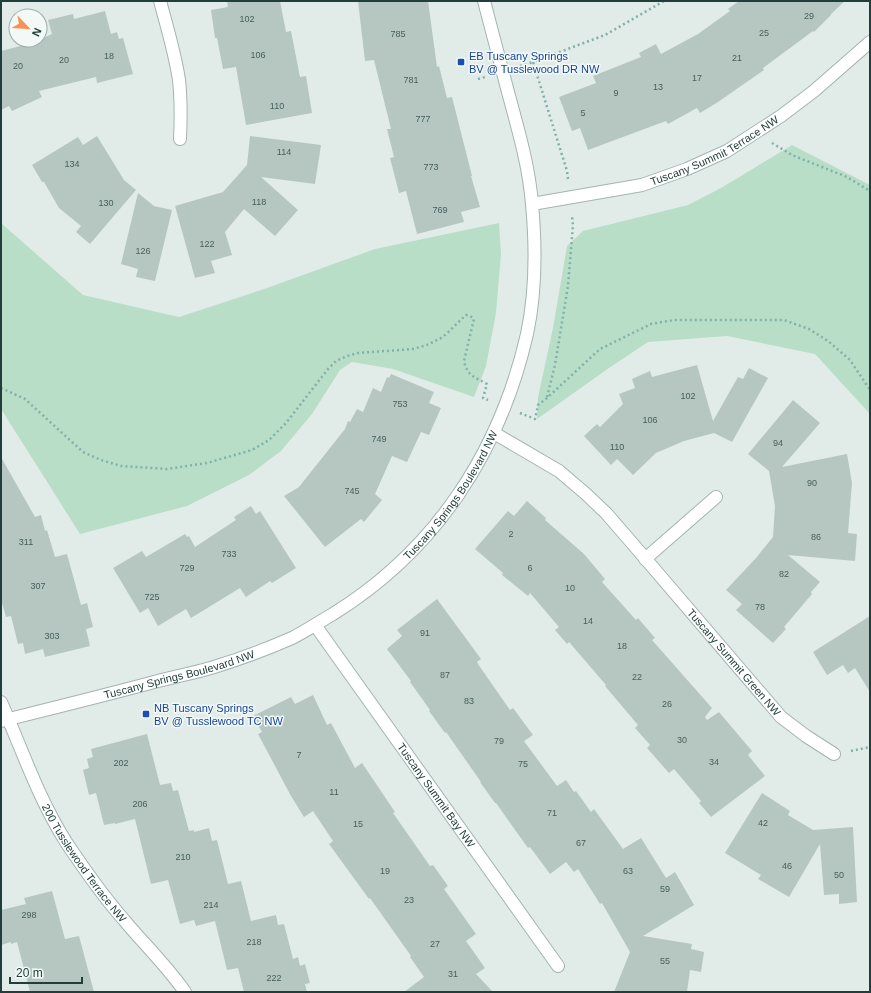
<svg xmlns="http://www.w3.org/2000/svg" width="871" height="993" viewBox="0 0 871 993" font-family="Helvetica,sans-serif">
  <rect width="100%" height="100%" fill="#e1ece9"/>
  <!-- green -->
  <path fill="#b9dec8" d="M792 145 870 185V414L815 354 727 336 648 342 609 368 537 419 538 397 553 328 567 246 583 231 688 205 721 188Z
    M1 223 83 295 179 317 267 288 375 249 499 223 501 254 496 313 486 366 474 397 393 369 352 362 340 370 312 414 281 451 249 475 187 506 80 534 1 409Z"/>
  <!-- building -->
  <path fill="#b6c7c2" d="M227 1H280L286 32 291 31 300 77 306 76 312 113 246 125 236 67 223 69 217 38H215L211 10 228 7Z
    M358 1H428L437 67 439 66 447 98 452 97 472 176H471L480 207 461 212 464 222 417 234 406 191 399 193 390 158 394 157 387 129H391L374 60 365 61Z
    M739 1H845L831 14V15L814 32 813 31 763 68 764 70 718 102 700 113 697 108 668 124 666 121 588 150 580 128 572 131 559 97 596 83 593 76 641 57 639 53 656 44 661 54 698 34 730 11 728 9Z
    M105 11 111 34 117 32 119 39 123 38 133 74 97 83 96 77 39 91 42 97 12 111 9 106 1 110V51L32 43 52 34 48 20 73 14 74 19Z
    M97 136 124 180 136 190 90 244 76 232 81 226 59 208 44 182H42L32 165 78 137 83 145Z
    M250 136 321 145 315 184 261 177 298 210 275 236 244 209 225 232 232 255 211 261 215 273 195 278 175 206 223 192 247 165Z
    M138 193 154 206 172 210 155 281 136 277 138 269 121 264Z
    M697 365 713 421 738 377 743 379 749 368 768 378 732 442 714 433 684 441 656 453 633 475 617 459 611 465 584 436 597 424 600 427 623 404 619 394 635 388 632 379 650 371 652 377Z
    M391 374 434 392 429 403 441 408 429 435 421 432 407 462 392 456 375 494 382 500 364 522 361 519 325 547 284 496 299 487 345 429 348 421 350 422 357 409 363 412 373 388 381 392 387 377 389 378Z
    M793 400 820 423 782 467 847 454 852 483 848 533 857 534 855 561 788 555 820 582 811 592 812 594 784 627 786 629 773 643 736 610 742 604 726 590 756 558 773 537 775 506 769 471 748 454Z
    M1 457 35 517 41 515 45 531 47 530 55 557 67 554 81 605 87 603 93 627 86 629 90 646 45 657 43 649 25 654 23 643 18 644 11 616 6 617 1 599Z
    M527 501 546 518 545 520 584 554 605 579 602 582 636 620 638 618 655 638 652 640 712 708 705 717 707 720 719 712 752 751 748 755 765 776 711 817 699 803 701 801 674 769 669 773 647 748 650 745 635 728 638 725 605 686 606 685 569 642 567 644 555 630 559 627 530 593 528 596 502 575 503 573 475 549 508 511 514 516Z
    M251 506 256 514 260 511 296 568 272 583 270 581 246 597 240 588 191 618 186 609 158 626 148 608 140 613 113 568 142 551 146 557 185 534 187 537 189 536 195 547 236 520 234 517Z
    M437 599 481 659 477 662 480 667 510 710 513 708 533 735 524 741 557 786 566 780 574 792 576 791 591 812 594 809 623 849 641 838 666 878 675 872 694 905 643 936 692 944 691 949 704 952 701 972 690 970 687 992H614L630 952 602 903 600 904 578 869 574 872 566 862 550 874 530 847 528 848 496 803H495L480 782H481L446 732 445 733 429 711 430 710 410 682 411 681 387 649 402 636 397 630Z
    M870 616V692L855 668 848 673 843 665 827 675 813 652Z
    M313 695 327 725 331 723 355 768 362 763 395 812 393 813 430 866 433 865 448 886 444 889 476 934 466 941 485 968 476 974 493 992H404L424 977 410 957 411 956 370 898 369 899 329 844 333 841 313 811 304 817 291 796 258 734 262 732 253 716 291 697 295 704Z
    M147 734 160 785 171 783 173 791 178 790 189 831 194 830V832L209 828 212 841 217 840 228 884 241 881 251 921 276 915 278 925 284 924 293 959 298 957 300 966 305 964 310 983 305 984 307 992H244L238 968 227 970 215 921 196 926 194 920 180 924 168 880 151 884 135 819 115 824V823L104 825 96 793 89 795 83 770 89 768 87 759 93 757 91 749Z
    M762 793 790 811 788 815 813 830 853 827 857 902 839 904V894L824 895 820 844 789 897 758 879 761 875 725 853Z
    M52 891 65 939 79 936 94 992H30L17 942 11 944V942L1 945V910L26 904 24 898Z"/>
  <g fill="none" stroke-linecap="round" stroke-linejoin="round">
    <defs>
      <g id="street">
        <path d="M160 1C167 27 175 53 179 80 181 99 181 119 180 139"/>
        <path id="s1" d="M532 204 642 185 687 169 727 151 781 116 814 91 870 42"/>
        <path id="s2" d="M494 433 559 471 586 494 606 513 632 543 781 717 806 736 834 754"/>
        <path d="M645 559 716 497"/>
        <path id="s3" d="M315 625 558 966"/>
        <path id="s4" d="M1 702C22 749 38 798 66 842 84 869 103 896 124 920 144 944 167 966 185 992"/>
        <path id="s5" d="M1 721C53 708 106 695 158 681 176 676 195 673 214 667 240 659 267 649 292 638 306 631 319 622 333 614 436 550 500 452 527 334 536 292 536 247 532 204 529 166 518 129 508 92 500 62 492 31 484 1"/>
      </g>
    </defs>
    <!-- street casing -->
    <use href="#street" stroke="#a4b4b1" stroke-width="14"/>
    <!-- path -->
    <path stroke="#80b1a9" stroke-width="2.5" stroke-dasharray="2 3" stroke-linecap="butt" d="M520 66 533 62
      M478 79 485 77
      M772 143 792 155 847 177 870 191
      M568 179 567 171 533 62 605 35 664 1
      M1 388 25 399 83 452 101 460 121 466 167 469 207 463 252 450 269 440 286 423 328 369 336 361 347 356 358 353 413 349 427 345 443 337 466 315 470 316 474 319 464 361C467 376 475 377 487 384L483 398 488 400
      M547 397 555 365 568 286 573 225 572 216
      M520 413 535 419 538 405 547 398 600 349 651 324 674 320H784L809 329 828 341 850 360 870 390
      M851 751 870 747"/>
    <!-- street -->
    <use href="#street" stroke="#fff" stroke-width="12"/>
  </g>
  <!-- markers -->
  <g fill="#1a4fb4" stroke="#f2f9f6" stroke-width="1.5">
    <rect x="457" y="58" width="8" height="8" rx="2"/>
    <rect x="142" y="710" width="8" height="8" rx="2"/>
  </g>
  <g text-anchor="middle" stroke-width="3" stroke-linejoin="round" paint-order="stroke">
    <!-- number labels -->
    <g font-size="9" fill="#46605c">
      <text x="809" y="19">29</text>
      <text x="247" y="22">102</text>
      <text x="764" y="36">25</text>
      <text x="398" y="37">785</text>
      <text x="258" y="58">106</text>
      <text x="109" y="59">18</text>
      <text x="737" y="61">21</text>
      <text x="64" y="63">20</text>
      <text x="18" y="69">20</text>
      <text x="697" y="81">17</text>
      <text x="411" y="83">781</text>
      <text x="658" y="90">13</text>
      <text x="616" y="96">9</text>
      <text x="277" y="109">110</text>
      <text x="583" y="116">5</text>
      <text x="423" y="122">777</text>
      <text x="284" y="155">114</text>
      <text x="72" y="167">134</text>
      <text x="431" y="170">773</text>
      <text x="259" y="205">118</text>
      <text x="106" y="206">130</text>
      <text x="440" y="213">769</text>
      <text x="207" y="247">122</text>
      <text x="143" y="254">126</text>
      <text x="688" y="399">102</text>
      <text x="400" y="407">753</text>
      <text x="650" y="423">106</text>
      <text x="379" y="442">749</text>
      <text x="778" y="446">94</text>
      <text x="617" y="450">110</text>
      <text x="812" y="486">90</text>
      <text x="352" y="494">745</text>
      <text x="511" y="537">2</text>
      <text x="816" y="540">86</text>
      <text x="26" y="545">311</text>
      <text x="229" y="557">733</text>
      <text x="187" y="571">729</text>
      <text x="530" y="571">6</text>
      <text x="784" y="577">82</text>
      <text x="38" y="589">307</text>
      <text x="570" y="591">10</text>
      <text x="152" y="600">725</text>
      <text x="760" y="610">78</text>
      <text x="588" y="624">14</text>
      <text x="425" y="636">91</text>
      <text x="52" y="639">303</text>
      <text x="622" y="649">18</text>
      <text x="445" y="678">87</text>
      <text x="637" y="680">22</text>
      <text x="469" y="704">83</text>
      <text x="667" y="707">26</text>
      <text x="682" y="743">30</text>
      <text x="499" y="744">79</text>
      <text x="299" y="758">7</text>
      <text x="714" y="765">34</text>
      <text x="121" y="766">202</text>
      <text x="523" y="767">75</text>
      <text x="334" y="795">11</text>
      <text x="140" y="807">206</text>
      <text x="552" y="816">71</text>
      <text x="763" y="826">42</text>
      <text x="358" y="827">15</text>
      <text x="581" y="846">67</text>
      <text x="183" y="860">210</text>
      <text x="787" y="869">46</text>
      <text x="385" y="874">19</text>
      <text x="628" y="874">63</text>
      <text x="839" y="878">50</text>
      <text x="665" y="892">59</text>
      <text x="409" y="903">23</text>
      <text x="211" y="908">214</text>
      <text x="29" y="918">298</text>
      <text x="254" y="945">218</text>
      <text x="435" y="947">27</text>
      <text x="665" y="964">55</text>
      <text x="453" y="977">31</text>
      <text x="274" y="981">222</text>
    </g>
    <!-- transit labels -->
    <g font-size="11" fill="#164399" stroke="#f2f9f6" text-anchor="start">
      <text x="469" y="60">EB Tuscany Springs<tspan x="469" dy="13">BV @ Tusslewood DR NW</tspan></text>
      <text x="154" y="712">NB Tuscany Springs<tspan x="154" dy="13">BV @ Tusslewood TC NW</tspan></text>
    </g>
    <!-- street labels -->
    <g font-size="11" fill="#213e3a" stroke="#f2f9f6">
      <text dy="4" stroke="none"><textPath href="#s1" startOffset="192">Tuscany Summit Terrace NW</textPath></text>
      <text dy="4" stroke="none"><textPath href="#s5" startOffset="520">Tuscany Springs Boulevard NW</textPath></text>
      <text dy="4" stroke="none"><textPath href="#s2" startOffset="335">Tuscany Summit Green NW</textPath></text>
      <text dy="4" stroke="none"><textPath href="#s5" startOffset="184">Tuscany Springs Boulevard NW</textPath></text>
      <text dy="4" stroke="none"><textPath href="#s3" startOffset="209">Tuscany Summit Bay NW</textPath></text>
      <text dy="4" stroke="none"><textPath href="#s4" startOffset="182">200 Tusslewood Terrace NW</textPath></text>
    </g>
  </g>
  <!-- border -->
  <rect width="871" height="993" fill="none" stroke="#213e3a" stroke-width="4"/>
  <!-- north arrow -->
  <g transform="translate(28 28) rotate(115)"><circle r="19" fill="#f2f9f6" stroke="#9eaeab"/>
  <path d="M0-3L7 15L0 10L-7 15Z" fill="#f79354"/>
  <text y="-6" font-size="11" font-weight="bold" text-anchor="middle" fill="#213e3a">N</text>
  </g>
  <!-- scale -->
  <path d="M10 977v6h72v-6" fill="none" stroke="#213e3a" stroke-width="2"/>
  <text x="16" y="977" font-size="12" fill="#213e3a" stroke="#f2f9f6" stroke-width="3" paint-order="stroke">20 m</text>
</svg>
